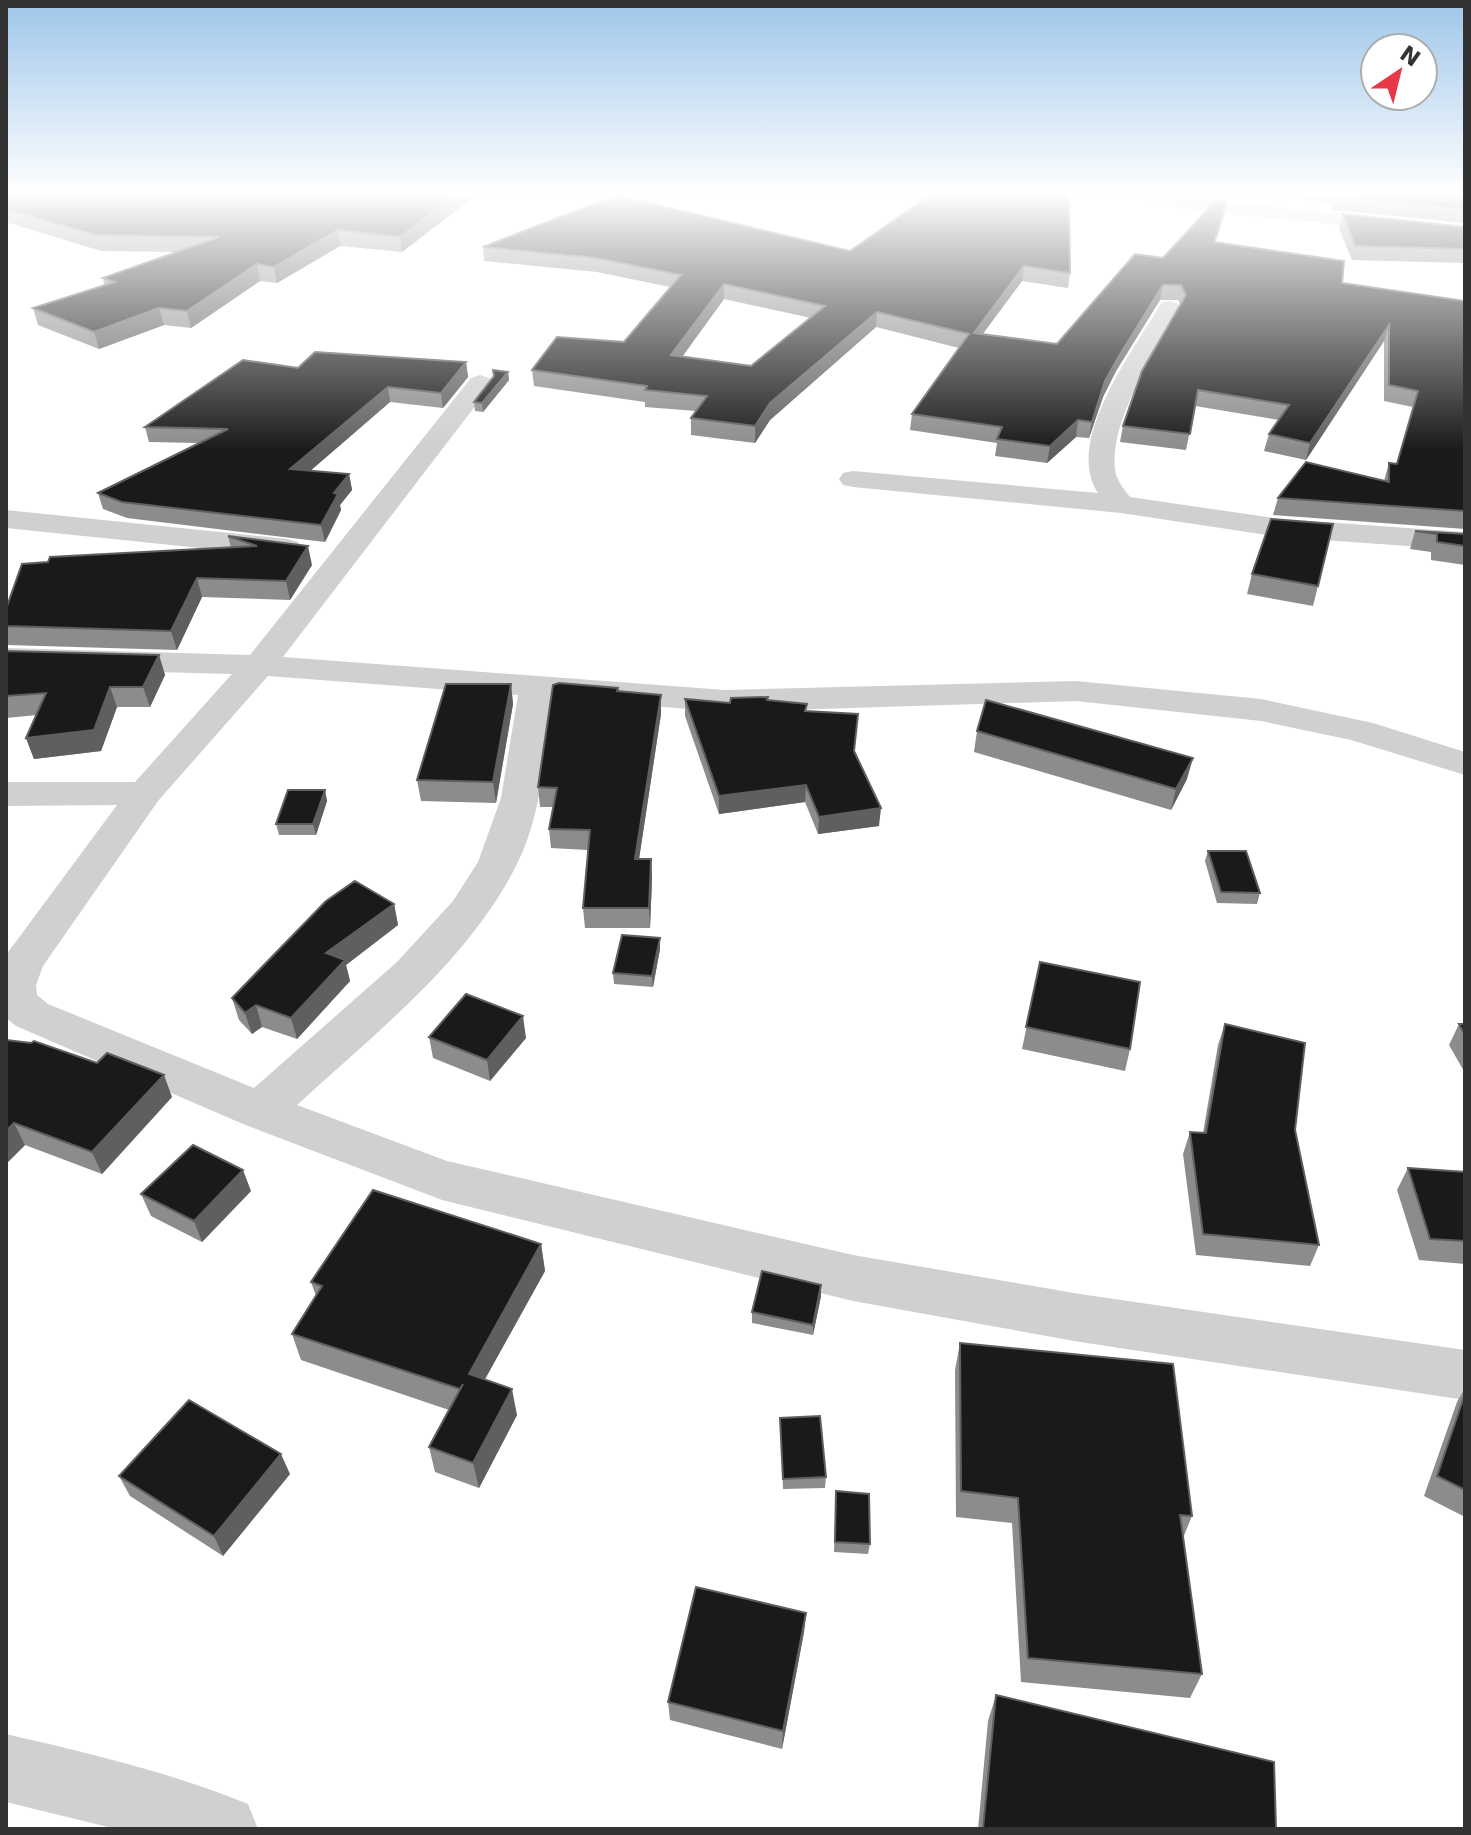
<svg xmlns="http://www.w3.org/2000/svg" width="1471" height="1835" viewBox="0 0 1471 1835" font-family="'DejaVu Sans',sans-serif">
  <rect width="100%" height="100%" fill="#fff"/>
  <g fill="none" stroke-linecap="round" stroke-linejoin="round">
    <!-- street -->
    <path fill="#d0d0d0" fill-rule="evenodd" d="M1154 195 1465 226V238L1147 205 1144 201Z
      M1169 301 1177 303 1180 308C1157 352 1109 418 1115 470 1117 481 1123 488 1130 497L1280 519 1465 532V550L1280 537 1121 513 853 487 843 485 839 479 843 473 853 471 1098 493C1064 442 1132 353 1158 308L1161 303Z
      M480 375 489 378 493 383 489 388 283 657 725 690 1076 681 1261 699 1373 723 1465 752V775L1351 740 1261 721 1076 701 725 712 553 698C545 753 542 814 517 864 468 962 376 1032 297 1105L447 1161 853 1255 1080 1294 1465 1350V1400L1080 1342 853 1301 442 1200 243 1124 16 1026 6 1018V955L117 805 6 806V782H135L232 674 6 668V648L250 655 471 378ZM268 676 518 695 501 798 478 862 453 901 397 962 254 1088 48 1004 37 995 36 985 43 966 158 801Z
      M6 510 287 539 298 542 302 548 298 554 287 557 6 528Z
      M6 1734C88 1753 170 1772 248 1804L258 1829H116L6 1802Z"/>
  </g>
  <!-- wall -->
  <path fill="#8c8c8c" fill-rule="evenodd" d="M6 193H479L402 252 340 246 277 283 260 281 191 328 164 325 99 349 38 325 33 308 104 285 103 278 176 252 101 251 9 223 6 225Z
    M918 193H1069L1070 273 1068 288 1022 281 983 334 1057 344 1163 258 1227 202 1224 216 1215 242 1342 283 1465 301V529L1273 515 1278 498 1384 481 1389 463 1397 464 1413 407 1384 401V341L1306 460 1264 451 1269 434 1279 420 1195 406 1186 450 1120 442 1123 426 1180 304 1178 300H1160L1116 371 1103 397 1089 438 1076 437 1047 463 995 456 997 443 910 430 912 414 959 348 876 327 770 420 755 443 691 435V418L696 411 645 407V402L534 386 532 370 624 342 670 287 597 272 484 261 483 247 850 251 918 204ZM724 299 811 318 751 366 682 356Z
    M1190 193H1232L1230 200 1226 199 1227 196Z
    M1237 193H1465V223L1333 210 1330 202Z
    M1343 214 1465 227V263L1352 260 1339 228Z
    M466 362 468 377 443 408 390 402 310 471 349 474 352 490 340 505 341 510 325 542 127 518 103 509 98 493 199 443 149 442 145 427 298 368Z
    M493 370 508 372 509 380 483 412 475 411 474 402 494 377Z
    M1415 531 1465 534V565L1431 560V552L1410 549Z
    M228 536 312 565 290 600 202 597 177 650 7 645 6 642V609L48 562 231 548Z
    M1252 574 1318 586 1313 606 1247 594Z
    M6 651 159 655 165 675 150 707H117L101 751 34 759 26 738 37 715 6 718Z
    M511 684 513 704 496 803 421 801 417 780Z
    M618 688 619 691 661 695V714L639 859H651L652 879 650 928H585L583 908 588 850 551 848 549 829 553 807H540L538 787Z
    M768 697V700L807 704 806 711 854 752 879 826 818 834 805 802 719 814 685 716V699L730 703Z
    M977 731 1187 779 1171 810 974 752Z
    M325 790 327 801 316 835H279L276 824Z
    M1208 851 1260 893 1257 904 1217 903 1205 861Z
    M394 904 398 925 346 965 350 981 297 1039 262 1027 252 1034 239 1020 232 998Z
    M660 938V949L653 987 614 984 613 973Z
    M1040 962 1130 1049 1125 1071 1022 1049Z
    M1225 1024 1295 1130 1319 1245 1310 1266 1196 1255 1183 1154 1190 1132 1203 1133 1218 1045Z
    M1459 1024H1465V1073L1449 1045Z
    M429 1037 526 1038 490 1081 433 1058Z
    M6 1040 172 1097 102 1174 25 1145 8 1162 6 1161Z
    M1408 1168 1465 1172V1264L1419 1260 1397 1190Z
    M251 1191 202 1242 151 1216 141 1194Z
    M541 1244 545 1271 485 1379 517 1415 479 1488 435 1472 429 1447 449 1410 301 1360 292 1334 316 1296 311 1282Z
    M821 1296 813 1335 752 1323V1312Z
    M960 1343 1192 1516 1183 1538 1202 1674 1190 1698 1021 1682 1012 1523 956 1517 955 1370Z
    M1465 1388V1517L1424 1496 1457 1402Z
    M780 1418 826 1477 825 1488 783 1489Z
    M290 1474 223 1556 130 1496 119 1476Z
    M836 1491 870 1544 868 1554 834 1552Z
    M806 1613 804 1632 782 1749 670 1720 668 1702Z
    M996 1695 1276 1829H978L988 1721Z"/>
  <!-- shaded-wall -->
  <path fill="#5f5f5f" d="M458 193H479L402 252 400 237Z
    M1227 202 1224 216 1211 256 1214 242Z
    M338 230 340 246 277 283 274 267Z
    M257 264 260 281 191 328 187 311Z
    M1024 266 1022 281 972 348 974 333Z
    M724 284V299L672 371 671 355Z
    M1163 285 1160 300 1116 371 1103 397 1089 438 1092 422 1105 381 1119 356Z
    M159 308 164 325 99 349 94 332Z
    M877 312 876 327 770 420 755 443V426L770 403Z
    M1389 325 1384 341 1306 460 1310 443Z
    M466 362 468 377 443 408 441 393Z
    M508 372 509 380 483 412 482 403Z
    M388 387 390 402 294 485 290 469Z
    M1078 420 1076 437 1047 463 1050 446Z
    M349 474 352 490 340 505 341 510 325 542 321 525 334 493Z
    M308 546 312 565 290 600 286 581Z
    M197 578 202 597 177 650 171 631Z
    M159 655 165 675 150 707 143 687Z
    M511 684 513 704 496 803 493 782Z
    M110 687 117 707 101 751 34 759 26 738Z
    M661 695V714L636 879 635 859Z
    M1193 758 1187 779 1171 810 1176 789Z
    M806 785 805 802 719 814V796Z
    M325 790 327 801 316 835 313 824Z
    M881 808 879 826 818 834 819 817Z
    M651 859 652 879 650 928 649 908Z
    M394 904 398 925 346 965 350 981 297 1039 291 1018 326 953Z
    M660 938V949L653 987 652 976Z
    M256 1005 262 1027 252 1034 245 1013Z
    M523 1016 526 1038 490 1081 487 1060Z
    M164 1075 172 1097 102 1174 92 1152Z
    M14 1123 25 1145 8 1162 6 1158V1131Z
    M243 1170 251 1191 202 1242 194 1221Z
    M541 1244 545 1271 474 1399 469 1374Z
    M821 1285V1296L813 1335V1325Z
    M512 1389 517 1415 479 1488 473 1463Z
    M281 1454 290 1474 223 1556 214 1536Z
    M806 1613 804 1632 782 1749 783 1731Z"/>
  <!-- building -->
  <path fill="#1a1a1a" stroke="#5f5f5f" stroke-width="2" fill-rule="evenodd" d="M6 193H458L400 237 338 230 274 267 257 264 187 311 159 308 94 332 33 308 115 282 103 278 219 237 96 235 6 209Z
    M918 193H1069L1070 273 1024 266 974 333 1057 344 1135 254 1163 258 1215 201 1227 202 1214 242 1344 261 1342 283 1465 301V511L1278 498 1306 462 1389 482V463L1397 464 1418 391 1389 385V325L1310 443 1269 434 1289 405 1198 390 1190 434 1123 426 1142 371 1186 295 1181 285H1163L1119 356 1105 381 1092 422 1078 420 1050 446 997 439 1002 427 912 414 969 334 877 312 770 403 755 426 691 418 707 396 645 390 647 386 532 370 557 337 624 342 681 275 596 258 483 247 616 195 850 251 930 195ZM724 284 825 306 751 366 671 355Z
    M1334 193H1465V209L1336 196Z
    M1343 214 1465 227V249L1355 246Z
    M315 352 466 362 441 393 388 387 290 469 349 474 334 493 338 494 321 525 122 502 98 493 228 429 145 427 243 360 298 368Z
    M493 370 508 372 482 403 474 402 494 376Z
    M1271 519 1333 524 1318 586 1252 574Z
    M1415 531 1465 534V546L1437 542V534Z
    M228 536 308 546 286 581 197 578 171 631 6 626V609L22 564 48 562 50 557 257 546Z
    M6 651 159 655 143 687H110L94 730 26 738 46 693 6 696Z
    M559 683 618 688 617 691 661 695 635 859H651L649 908H583L590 830 549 829 557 788 538 787 553 685Z
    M446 684H511L493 782 417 780Z
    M768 697 767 700 807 704 805 711 858 714 854 751 881 808 819 817 806 785 719 796 685 699 730 703 731 698Z
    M986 700 1193 758 1176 789 977 731Z
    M288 790H325L313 824H276Z
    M1208 851H1246L1260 893 1221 892Z
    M355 881 394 904 326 953 345 960 291 1018 256 1005 245 1013 232 998 326 901Z
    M622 935 660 938 652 976 613 973Z
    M1040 962 1140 982 1130 1049 1026 1027Z
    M466 994 523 1016 487 1060 429 1037Z
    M1225 1024 1305 1043 1295 1130 1319 1245 1203 1234 1190 1132 1206 1133Z
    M1459 1024H1465V1035Z
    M6 1040 31 1043 34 1041 97 1063 107 1053 164 1075 92 1152 14 1123 6 1131Z
    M193 1145 243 1170 194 1221 141 1194Z
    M1408 1168 1465 1172V1241L1430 1239Z
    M373 1190 541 1244 469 1374 512 1389 473 1463 429 1447 463 1384 460 1389 292 1334 322 1286 311 1282Z
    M762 1271 821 1285 813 1325 752 1312Z
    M960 1343 1173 1364 1192 1516 1180 1515 1202 1674 1028 1658 1018 1498 961 1491Z
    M1465 1394V1490L1437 1476Z
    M189 1400 281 1454 214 1536 119 1476Z
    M820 1416 826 1477 783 1479 780 1418Z
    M836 1491 869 1494 870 1544 835 1542Z
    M696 1587 806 1613 783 1731 668 1702Z
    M996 1695 1274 1762 1276 1829H983Z"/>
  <!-- sky -->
  <linearGradient id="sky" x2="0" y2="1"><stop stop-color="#9ec6ea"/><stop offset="0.43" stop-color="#fff"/><stop offset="1" stop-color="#fff" stop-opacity="0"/></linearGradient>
  <rect width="1471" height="450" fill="url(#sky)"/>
  <!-- border -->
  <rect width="1471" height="1835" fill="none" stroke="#333333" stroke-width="16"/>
  <!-- north arrow -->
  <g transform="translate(1399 72) rotate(35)"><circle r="38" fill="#ffffff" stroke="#adadad" stroke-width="2"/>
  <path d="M0-6L14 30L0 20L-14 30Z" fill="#e63946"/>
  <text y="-12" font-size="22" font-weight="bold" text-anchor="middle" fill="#333333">N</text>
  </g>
</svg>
